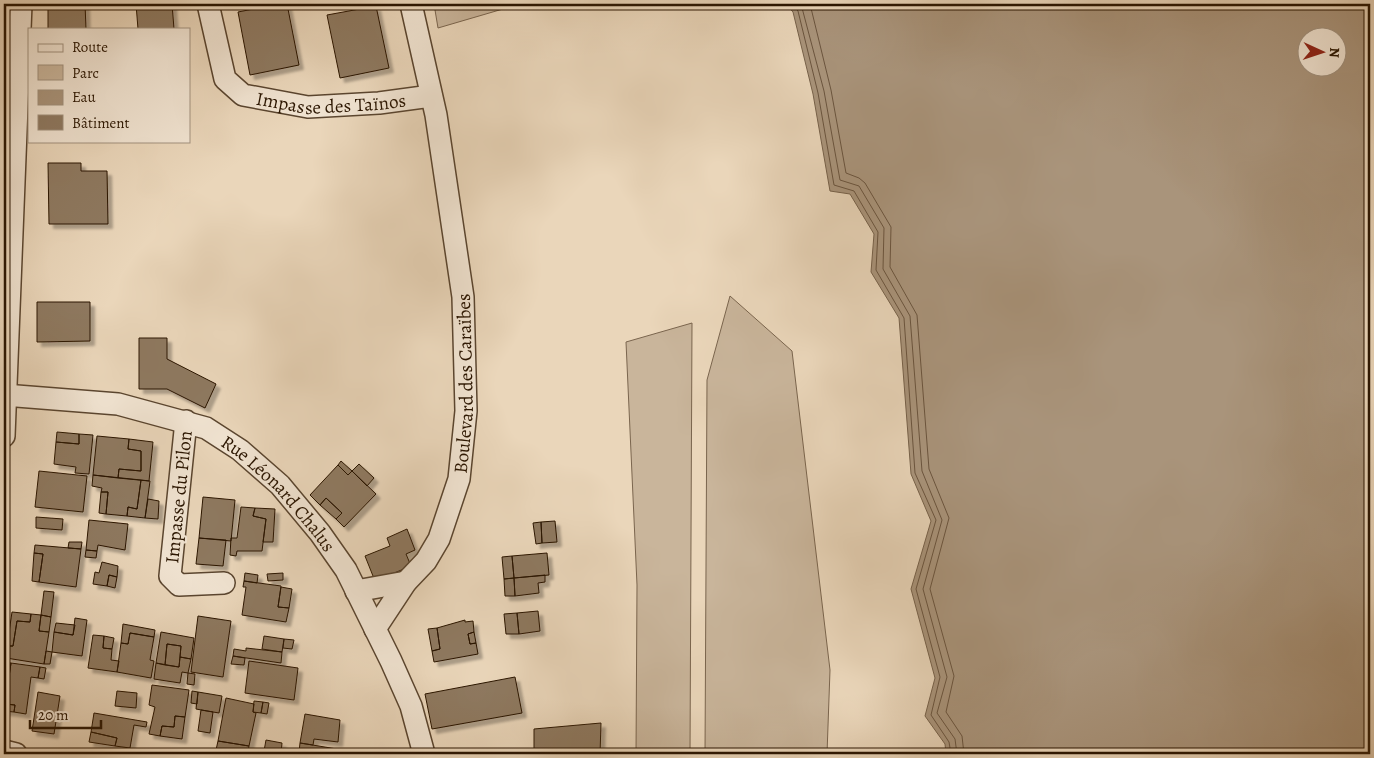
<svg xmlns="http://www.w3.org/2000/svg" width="1374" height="758" viewBox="0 0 1374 758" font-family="Alegreya,serif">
  <defs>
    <filter id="shadow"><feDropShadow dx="4.5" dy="4.5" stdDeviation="1" flood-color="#0004"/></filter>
  </defs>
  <rect width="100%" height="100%" fill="#ead6ba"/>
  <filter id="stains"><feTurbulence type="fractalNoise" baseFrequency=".004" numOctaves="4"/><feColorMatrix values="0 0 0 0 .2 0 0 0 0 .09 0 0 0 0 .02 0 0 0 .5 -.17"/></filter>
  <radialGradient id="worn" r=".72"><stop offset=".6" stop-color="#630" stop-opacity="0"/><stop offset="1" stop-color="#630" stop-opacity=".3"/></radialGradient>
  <!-- green -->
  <path fill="#c9b59b" stroke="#7a654e" d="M434 4H520L438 28Z
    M730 296 792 351 830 670 827 754H705L707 380Z
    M692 323 690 754H636L637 585 626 342Z"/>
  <!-- water -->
  <path fill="#a9947b" stroke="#76614a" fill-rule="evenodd" d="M786 4H1370V754H946L945 744 925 716 935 678 911 589 931 521 911 474 899 318 871 272 874 234 850 194 830 191 813 94 793 12ZM1306 38H1336V68H1306Z"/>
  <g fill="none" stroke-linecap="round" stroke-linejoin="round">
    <!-- shore -->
    <path stroke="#6a543e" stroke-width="1" d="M792 4 798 11 818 93 834 185 854 191 878 232 876 270 904 318 915 473 936 520 916 589 940 677 931 715 949 742 951 754
      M801 4 824 91 840 180 859 186 884 228 883 269 910 316 922 471 942 520 923 589 947 677 937 713 955 739 957 754
      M810 4 831 90 846 173 859 178 865 183 891 227 890 267 917 315 929 469 949 518 930 589 954 676 946 712 962 736 964 754"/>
  </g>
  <!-- building -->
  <path fill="#8e7961" stroke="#2a1501" filter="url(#shadow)" d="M48 4H85L86 29H48Z
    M136 4H172L174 29H138Z
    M279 4H287L299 65 250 75 238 12Z
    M376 6 389 68 340 78 327 15Z
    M48 163H81V171H107L108 224H49Z
    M37 302H90V341L37 342Z
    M139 338H167V359L216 384 205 408 167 389H139Z
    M57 432 79 434V444L56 442Z
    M79 434 93 435 89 474 75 473 76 467 54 464 56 442 79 444Z
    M97 436 129 439 128 449 141 451V471L119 469 118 478 93 475Z
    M129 439 153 442 149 481 118 478 119 469 141 471V451L128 449Z
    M341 461 352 471 348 475 338 465Z
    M359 464 374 478 367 486 352 471Z
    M338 465 348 475 352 471 376 494 344 527 336 519 342 513 326 498 320 505 310 495Z
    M39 471 87 476 83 512 35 507Z
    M93 475 141 480 137 509 128 507 127 516 106 514 108 492H101L102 488 92 486Z
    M141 480 150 481 145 518 127 516 128 507 137 509Z
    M101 492H108L106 514 99 513Z
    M203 497 235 500 231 541 199 538Z
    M326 498 342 513 336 519 320 505Z
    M148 499 159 501 158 519 145 518Z
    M241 507 255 508 253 516 266 519 262 551H237L236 556 230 555 231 538H237Z
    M255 508 275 509 273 542H263L266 519 253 516Z
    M36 517 63 519 62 530 36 528Z
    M89 520 128 524 125 550 98 545 97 551 86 550Z
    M555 521 557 542 542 543 541 522Z
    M541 522 542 543 536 544 533 523Z
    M407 529 415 550 406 554 411 566 375 581 365 556 390 546 387 538Z
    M199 538 226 540 223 566 196 564Z
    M69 542H82L81 549 68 548Z
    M35 545 81 549 76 587 39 582 43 554 34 553Z
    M86 550 97 551 96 558 85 557Z
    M34 553 43 554 39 582 32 581Z
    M547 553 549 575 514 578 512 556Z
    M512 556 514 578 504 579 502 557Z
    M102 562 118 566 117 577 109 575 107 586 93 584 95 572 99 573Z
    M245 573 258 575 257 583 244 581Z
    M283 573V580L268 581 267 574Z
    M109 575 117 577 115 588 107 586Z
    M545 575V582L538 583 539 593 515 596 514 578Z
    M514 578 515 596H505L504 579Z
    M244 581 281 586 278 607 289 608 286 622 242 615 246 587H243Z
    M281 587 292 589 289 608 278 607Z
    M44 591 54 592 51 617 41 615Z
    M538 611 540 631 519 634 517 613Z
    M12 612 31 614 30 622 17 621 13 646H7Z
    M517 613 519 634H506L504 614Z
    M31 614 41 615 39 631 49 632 44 664 6 658 7 646H13L17 621 30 622Z
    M41 615 51 617 49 632 39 631Z
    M198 616 231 621 223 677 191 672Z
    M75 618 87 620 82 656 52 652 54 632 73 635Z
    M465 620V622L473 621 474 632 468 634 470 644 476 643 478 654 434 662 432 651 440 649 437 628Z
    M56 623 75 625 73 635 54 632Z
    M123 624 155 630 154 637 130 633 128 644 121 643Z
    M437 628 440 649 432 651 428 629Z
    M161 632 194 638 191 659 180 657 181 646 167 644 165 665 156 663Z
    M474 632 476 643 470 644 468 634Z
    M130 633 154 637 150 660 154 661 151 678 117 672 121 643 128 644Z
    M93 635 104 636 103 648 112 649 111 660 119 661 117 672 88 668Z
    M104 636 114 638 112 649 103 648Z
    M264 636 284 639 282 652 262 649Z
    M284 639 294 640 292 649 283 648Z
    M167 644 181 646 179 667 165 665Z
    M246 648 282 652 281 663 233 656 234 649 246 651Z
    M46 651 52 652 50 664H44Z
    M233 656 245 658 244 665 231 664Z
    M180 657 191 659 188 673 182 672 180 683 154 679 156 663 179 667Z
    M249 661 298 668 294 700 245 693Z
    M4 662 11 663 5 704 15 705 14 712 4 711Z
    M11 663 40 667 38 678 31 677 26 714 14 712 15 705 5 704Z
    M40 667 46 668 44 679 38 678Z
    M188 673 195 674 194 685 187 684Z
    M515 677 522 713 432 729 425 694Z
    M152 685 189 690 185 717 175 716 174 727 162 726 160 736 149 734 155 707 149 705Z
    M117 691 137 693 136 708 115 706Z
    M192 691 198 692 197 704 191 703Z
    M38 692 60 696 54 734 32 731Z
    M198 692 222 696 219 713 196 709Z
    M226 698 254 704 253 712 256 713 249 746 218 741Z
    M254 701 263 702 261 713 253 712Z
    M263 702 269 703 267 714 261 713Z
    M201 710 213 712 210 733 198 731Z
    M94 713 147 722 146 727 134 725 130 748 115 746 117 738 91 732Z
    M305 714 340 720 338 742 314 739 313 745 300 743Z
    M175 716 185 717 182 739 160 736 162 726 174 727Z
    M601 723 600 754H534V729Z
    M91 732 117 738 115 746 89 742Z
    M266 740 282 743 281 754 264 751Z
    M218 741 249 746 248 754 216 750Z
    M300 743 337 749 336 754 299 752Z"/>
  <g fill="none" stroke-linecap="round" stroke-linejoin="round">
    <defs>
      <g id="minor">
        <path id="s1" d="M208 4 225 79 243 95 308 107 379 103 431 96"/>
        <path id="s2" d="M4 395 118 404 206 428 240 450 280 485 320 533 346 570 391 661 411 706 424 754"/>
        <path d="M186 421 170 576 179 585 224 583"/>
        <path d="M4 436 21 4"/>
        <path d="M356 591 406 582"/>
        <path id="s3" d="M375 629 406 582 426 561 439 539 459 479 466 411 463 297 436 115 411 4"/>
        <path d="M4 751 16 754"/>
      </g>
    </defs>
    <!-- minor casing -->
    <use href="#minor" stroke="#5a452f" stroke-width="24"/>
    <!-- minor -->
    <use href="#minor" stroke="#f1e4d2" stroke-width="21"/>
  </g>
  <g text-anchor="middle" stroke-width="4.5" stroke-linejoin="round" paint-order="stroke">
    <!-- street labels -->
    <g font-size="19" fill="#2a1501" stroke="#f1e4d2">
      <text dy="7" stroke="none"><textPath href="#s1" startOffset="190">Impasse des Taïnos</textPath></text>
      <text dy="7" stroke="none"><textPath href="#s3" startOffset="270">Boulevard des Caraïbes</textPath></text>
      <text dy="7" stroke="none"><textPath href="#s2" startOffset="304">Rue Léonard Chalus</textPath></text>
      <text transform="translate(178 497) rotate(-84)" y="7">Impasse du Pilon</text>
    </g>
  </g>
  <!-- margin -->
  <rect width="1374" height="758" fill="none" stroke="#ead6ba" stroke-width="20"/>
  <rect x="5" y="5" width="1364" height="748" fill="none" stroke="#2a1501" stroke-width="2.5"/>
  <rect x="10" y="10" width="1354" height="738" fill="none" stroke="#2a1501"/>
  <!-- legend -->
  <rect x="28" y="28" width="162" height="115" fill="#f1e4d2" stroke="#a1917e"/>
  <rect x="38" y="44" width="25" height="8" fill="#f1e4d2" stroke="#a1917e"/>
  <text x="72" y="52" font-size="15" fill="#2a1501">Route</text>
  <rect x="38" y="65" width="25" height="15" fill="#c9b59b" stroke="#a1917e"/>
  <text x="72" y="78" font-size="15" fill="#2a1501">Parc</text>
  <rect x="38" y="90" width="25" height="15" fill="#a9947b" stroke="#a1917e"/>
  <text x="72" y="102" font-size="15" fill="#2a1501">Eau</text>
  <rect x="38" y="115" width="25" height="15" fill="#8e7961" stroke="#a1917e"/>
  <text x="72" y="128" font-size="15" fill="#2a1501">Bâtiment</text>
  <!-- north arrow -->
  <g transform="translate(1322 52) rotate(93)"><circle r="24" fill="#f1e4d2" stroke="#a1917e"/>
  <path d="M0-4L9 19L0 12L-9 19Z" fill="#8f2418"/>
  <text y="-8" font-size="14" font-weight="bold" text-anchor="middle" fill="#2a1501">N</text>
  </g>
  <!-- scale -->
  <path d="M30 720v8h71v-8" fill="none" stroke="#2a1501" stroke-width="2.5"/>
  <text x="38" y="720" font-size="15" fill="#2a1501" stroke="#f1e4d2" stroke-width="4" paint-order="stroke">20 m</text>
  <rect width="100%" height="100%" filter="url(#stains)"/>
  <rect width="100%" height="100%" fill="url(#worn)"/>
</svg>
